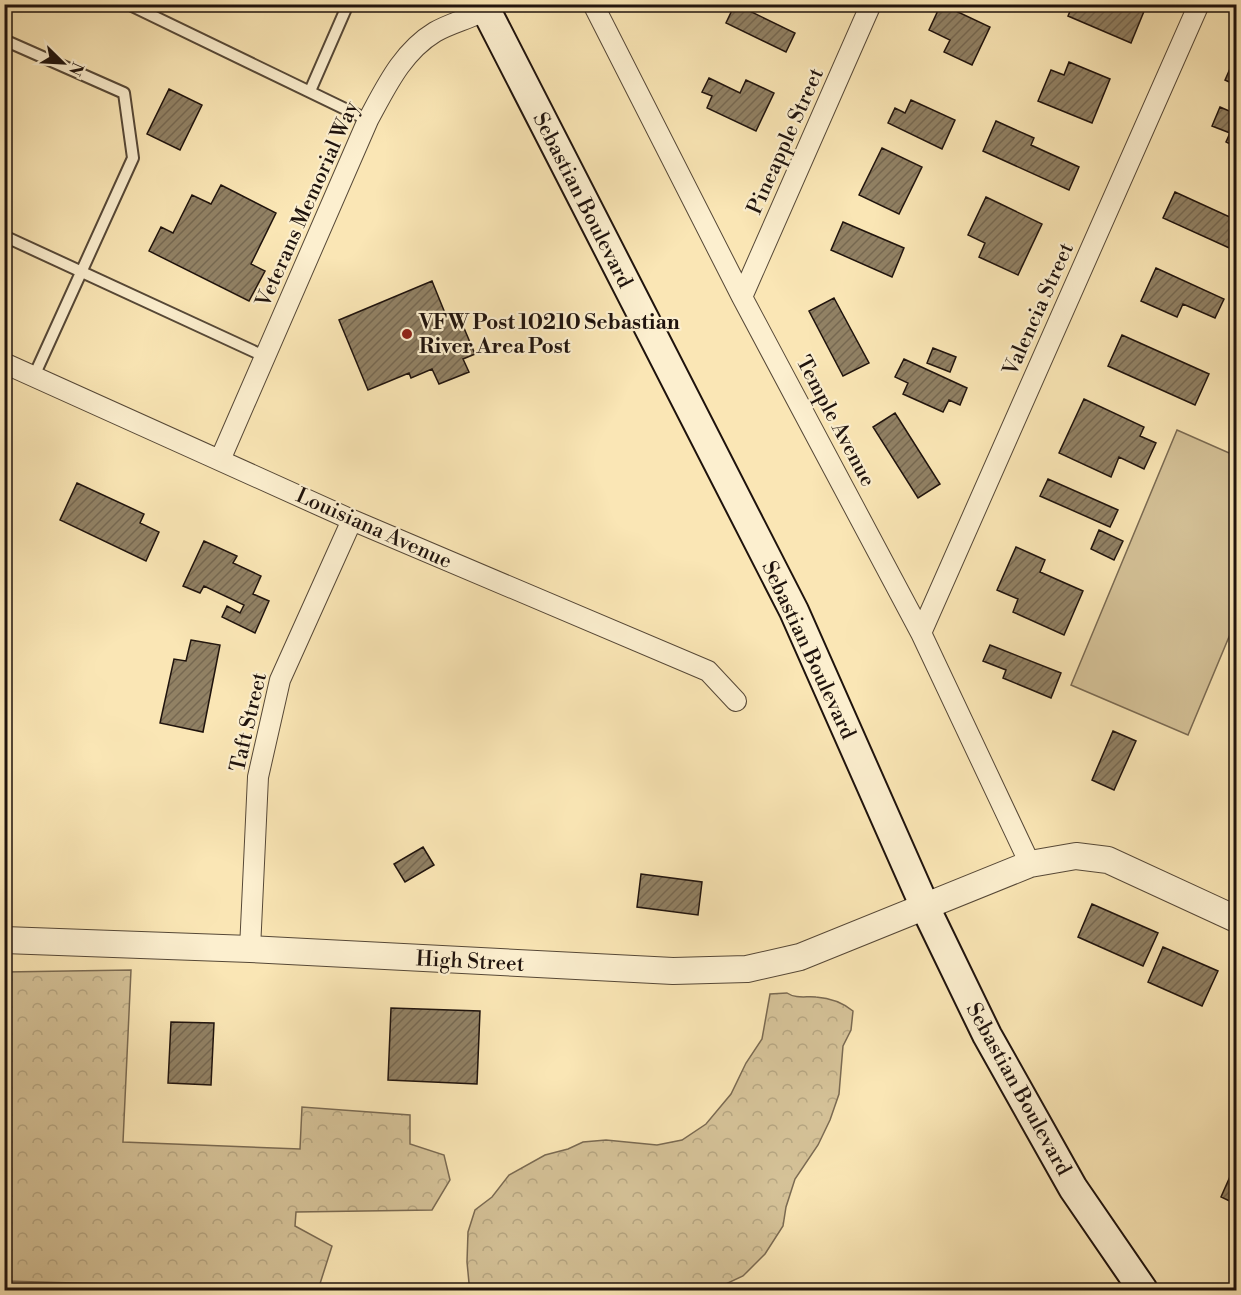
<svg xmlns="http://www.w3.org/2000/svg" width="1241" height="1295" viewBox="0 0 1241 1295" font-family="'Libre Bodoni',serif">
  <defs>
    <pattern id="forest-crowns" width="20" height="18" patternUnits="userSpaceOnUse" patternTransform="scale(1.5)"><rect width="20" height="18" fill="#d5c298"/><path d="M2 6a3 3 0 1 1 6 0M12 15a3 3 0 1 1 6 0" fill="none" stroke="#b6a682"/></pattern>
    <pattern id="building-hatch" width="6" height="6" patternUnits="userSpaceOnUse" patternTransform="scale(1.5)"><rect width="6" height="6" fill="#918164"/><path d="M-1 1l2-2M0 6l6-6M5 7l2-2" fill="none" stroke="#766851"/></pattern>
  </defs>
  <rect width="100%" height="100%" fill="#fae6b5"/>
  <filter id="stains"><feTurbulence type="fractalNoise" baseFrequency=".00333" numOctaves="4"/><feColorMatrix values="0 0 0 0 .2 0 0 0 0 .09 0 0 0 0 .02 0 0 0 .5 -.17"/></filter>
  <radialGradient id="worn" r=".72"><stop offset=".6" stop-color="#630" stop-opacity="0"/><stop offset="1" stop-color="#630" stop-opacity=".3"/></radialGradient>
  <!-- green -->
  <path fill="#d5c298" stroke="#7a6a52" stroke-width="1.5" d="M1177 430 1236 456V620L1188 735 1071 685Z"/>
  <!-- forest -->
  <path fill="url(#forest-crowns)" stroke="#7a6a52" stroke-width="1.5" d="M131 970 123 1142 300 1149 302 1107 410 1115V1144L444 1155 450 1180 432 1210 296 1212 295 1226 332 1246 318 1290 5 1281V972Z
    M787 993C796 999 806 996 816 997 830 998 842 1002 853 1011L851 1030 843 1046 839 1094 830 1120 818 1145 795 1179 786 1207 783 1226 765 1254 743 1276 713 1290H474L469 1283 467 1262 468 1232 475 1210 492 1197 509 1175 545 1155 568 1149 583 1142 606 1140 657 1145 682 1140 706 1124 731 1094 746 1063 762 1039 770 994Z"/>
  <!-- building -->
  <path fill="url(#building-hatch)" stroke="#1f130d" stroke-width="1.5" d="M735 4 795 33 786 52 726 23Z
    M941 4 990 27 972 65 944 52 950 40 929 30Z
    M1073 4H1147L1131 43 1068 16Z
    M1236 55V85L1225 80Z
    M1069 62 1110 79 1092 123 1038 101 1051 70 1064 75Z
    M709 78 740 93 746 80 774 93 756 131 707 108 712 96 702 92Z
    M169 89 202 105 180 150 147 134Z
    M911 100 955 120 942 149 888 123 895 108 905 113Z
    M1220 107 1236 114V147L1226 142 1230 133 1212 126Z
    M996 121 1034 138 1031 145 1079 167 1069 190 983 151Z
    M882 148 922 167 899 214 859 195Z
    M221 185 276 213 251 264 265 271 249 301 149 251 161 227 173 233 192 195 211 204Z
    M1175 192 1234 219 1236 213V251L1163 218Z
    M986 197 1042 224 1018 275 979 257 985 243 968 235Z
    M843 222 904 248 892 277 831 250Z
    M1156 268 1224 299 1215 318 1183 304 1177 317 1141 301Z
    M432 281 447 318 458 314 475 354 463 359 469 372 439 384 432 369 411 378 409 373 368 390 339 320Z
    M834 298 869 363 843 376 809 311Z
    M1122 335 1209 374 1195 405 1108 366Z
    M933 348 956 357 950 372 927 363Z
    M904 359 967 388 960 405 949 400 943 412 903 394 908 383 895 377Z
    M1084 399 1144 427 1140 436 1156 443 1144 469 1119 457 1111 477 1059 453Z
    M895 413 940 484 918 498 873 427Z
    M1048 479 1118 510 1110 527 1040 496Z
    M77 483 144 514 140 523 159 532 146 561 60 520Z
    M1099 530 1123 541 1114 560 1091 549Z
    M204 541 237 556 233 563 261 576 253 594 269 601 255 633 222 617 227 606 240 613 244 605 204 586 200 593 183 586Z
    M1016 547 1045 560 1040 572 1083 591 1064 635 1013 612 1018 599 997 590Z
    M191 640 220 645 203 732 160 723 174 659 186 661Z
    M990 645 1061 673 1051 698 1003 678 1006 670 983 661Z
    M1113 731 1136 741 1114 790 1092 780Z
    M423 847 434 865 405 882 394 864Z
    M641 874 702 882 698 915 637 907Z
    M1092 904 1158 933 1143 966 1078 937Z
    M1163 947 1218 971 1202 1006 1148 982Z
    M391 1008 480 1011 477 1084 388 1080Z
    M171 1022 214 1023 211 1085 168 1083Z
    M1236 1163V1204L1221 1197Z"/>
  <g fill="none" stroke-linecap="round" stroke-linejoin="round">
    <defs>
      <path id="service" d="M128 4 368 120
        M4 40 124 93 133 158 34 376
        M310 91 348 4
        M4 236 266 357"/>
      <path id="minor" d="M593 4 742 297 921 633 1030 864
        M742 297 871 4
        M4 363 352 520 708 671 736 701
        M220 460 368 120C386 87 402 52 435 32 454 21 476 18 494 4
        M921 633 1199 4
        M250 949 258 777 280 680 352 520"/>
      <path id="tertiary" d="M4 940 250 949 673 971 747 969 800 957 1030 864 1076 856 1108 860 1236 919"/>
      <path id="secondary" d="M483 4 794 611 925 907 987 1035 1073 1188 1143 1290"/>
    </defs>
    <!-- service casing -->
    <use href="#service" stroke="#564837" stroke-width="14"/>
    <!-- minor casing -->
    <use href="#minor" stroke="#564837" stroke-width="22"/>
    <!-- tertiary casing -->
    <use href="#tertiary" stroke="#564837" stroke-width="28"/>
    <!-- secondary casing -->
    <use href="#secondary" stroke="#1f130d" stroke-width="32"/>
    <!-- service -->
    <use href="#service" stroke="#fcefcf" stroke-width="10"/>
    <!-- minor -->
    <use href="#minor" stroke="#fcefcf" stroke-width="20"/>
    <!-- tertiary -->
    <use href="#tertiary" stroke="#fcefcf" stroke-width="26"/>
    <!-- secondary -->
    <use href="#secondary" stroke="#fcefcf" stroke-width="28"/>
  </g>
  <!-- markers -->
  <circle fill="#8f2418" stroke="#fcefcf" stroke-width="2" cx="407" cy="334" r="6"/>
  <g text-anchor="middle" stroke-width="4.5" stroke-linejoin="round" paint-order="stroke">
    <!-- street labels -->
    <g font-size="21" fill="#1f130d" stroke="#fcefcf">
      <text transform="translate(785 141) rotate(-66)" y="7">Pineapple Street</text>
      <text transform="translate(583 200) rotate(63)" y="7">Sebastian Boulevard</text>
      <text transform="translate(307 204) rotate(-66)" y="7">Veterans Memorial Way</text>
      <text transform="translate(1038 309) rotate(-66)" y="7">Valencia Street</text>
      <text transform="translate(836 421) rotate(62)" y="7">Temple Avenue</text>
      <text transform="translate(374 528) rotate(24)" y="7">Louisiana Avenue</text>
      <text transform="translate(809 650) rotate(65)" y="7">Sebastian Boulevard</text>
      <text transform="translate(248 722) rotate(-77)" y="7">Taft Street</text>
      <text transform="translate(470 961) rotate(3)" y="7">High Street</text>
      <text transform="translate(1019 1089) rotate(61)" y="7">Sebastian Boulevard</text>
    </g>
    <!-- poi labels -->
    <g font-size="21" font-weight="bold" fill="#1f130d" stroke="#fcefcf" text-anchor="start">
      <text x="419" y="329">VFW Post 10210 Sebastian<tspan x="419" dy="24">River Area Post</tspan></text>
    </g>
  </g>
  <!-- margin -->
  <rect width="1241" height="1295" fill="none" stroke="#fae6b5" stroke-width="24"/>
  <rect x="6" y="6" width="1229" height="1283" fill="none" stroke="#1f130d" stroke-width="3"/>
  <rect x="12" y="12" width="1217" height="1271" fill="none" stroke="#1f130d" stroke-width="1.5"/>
  <!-- north arrow -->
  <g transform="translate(63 63) rotate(114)" stroke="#fcefcf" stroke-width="4.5" paint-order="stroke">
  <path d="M0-4.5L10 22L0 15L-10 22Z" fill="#1f130d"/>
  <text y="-9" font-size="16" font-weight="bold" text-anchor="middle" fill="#1f130d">N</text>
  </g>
  <rect width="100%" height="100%" filter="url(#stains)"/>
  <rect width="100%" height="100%" fill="url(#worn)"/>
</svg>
